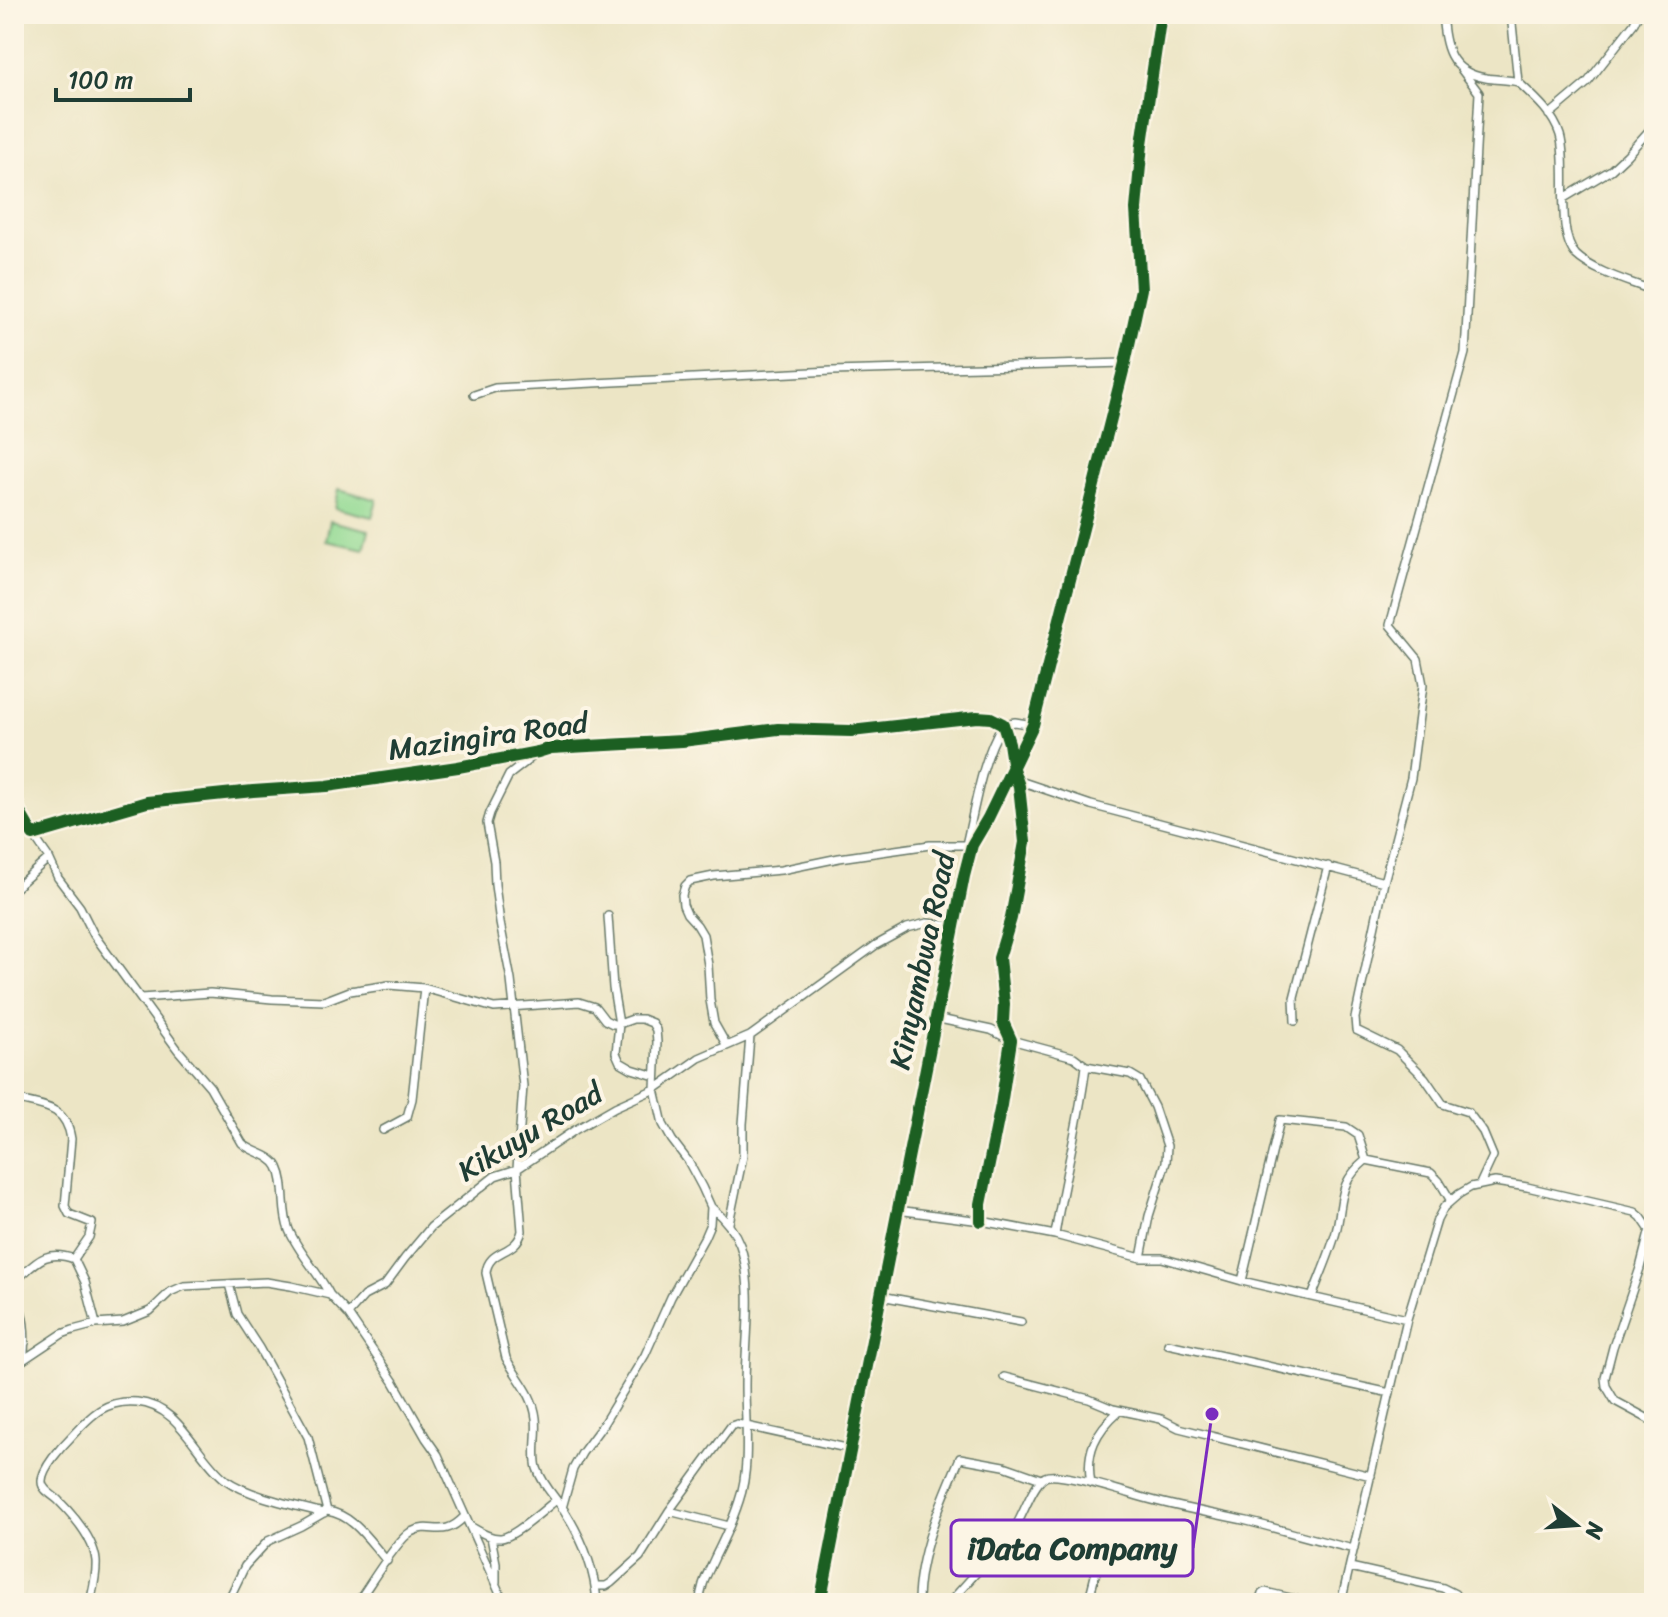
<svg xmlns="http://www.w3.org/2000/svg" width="1668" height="1617" viewBox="0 0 1668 1617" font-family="Sriracha,sans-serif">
  <rect width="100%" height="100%" fill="#fcf5e5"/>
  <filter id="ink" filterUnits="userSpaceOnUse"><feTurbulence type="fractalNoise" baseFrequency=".0125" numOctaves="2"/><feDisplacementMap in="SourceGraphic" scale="16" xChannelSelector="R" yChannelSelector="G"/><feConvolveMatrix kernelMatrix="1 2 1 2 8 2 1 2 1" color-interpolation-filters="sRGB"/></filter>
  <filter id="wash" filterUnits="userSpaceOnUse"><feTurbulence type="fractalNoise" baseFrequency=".006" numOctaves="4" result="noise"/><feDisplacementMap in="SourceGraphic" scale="32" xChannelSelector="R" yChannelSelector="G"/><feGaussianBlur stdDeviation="1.8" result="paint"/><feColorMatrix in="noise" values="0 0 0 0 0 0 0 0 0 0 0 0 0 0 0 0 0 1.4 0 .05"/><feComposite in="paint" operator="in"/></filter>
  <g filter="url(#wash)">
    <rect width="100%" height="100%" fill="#ece5c5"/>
    <!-- green -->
    <path fill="#94da94" stroke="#5a8c64" stroke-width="2" d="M339 489 377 500 372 517 335 508Z
      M330 521 369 530 364 549 326 541Z"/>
  </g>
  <g filter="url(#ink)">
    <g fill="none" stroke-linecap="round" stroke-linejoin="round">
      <defs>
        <path id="street" d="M1442 14C1445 46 1448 72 1486 78 1497 80 1507 79 1518 82
          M1511 14 1518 82C1534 97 1553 113 1560 135 1569 166 1555 233 1576 255 1594 272 1631 282 1654 291
          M1461 69 1479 93 1465 353 1390 625 1418 659 1423 685 1411 778 1384 882 1355 1018 1356 1030 1397 1050 1425 1078 1443 1104 1468 1112 1483 1132 1493 1156 1480 1184
          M1549 115 1587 83 1634 23 1638 14
          M1564 198 1611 170 1627 155 1654 125
          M474 395 495 388 832 371 1125 363
          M536 754 509 775 490 813 487 823 494 862 495 885 500 923 511 980 523 1086 517 1169 522 1231C516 1256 488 1248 486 1273L506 1358C517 1379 533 1393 536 1418 538 1434 533 1453 537 1468 542 1484 555 1497 564 1510 582 1538 595 1570 597 1603
          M1017 780 1091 805 1384 882
          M14 795 19 811 33 835 147 802 253 791 327 786 458 767 538 752 551 748 682 741 778 729 851 731 977 717 991 718 1003 724 1009 743 1013 769 1019 786 1025 842 1011 918 999 958 1004 1004 1003 1022 1011 1040 1001 1105 981 1204V1221
          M14 836 33 835 49 858 58 878 80 907 94 935 178 1050 210 1087 242 1143C252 1153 271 1154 278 1167 287 1186 281 1210 289 1230 299 1253 318 1272 330 1295
          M966 845C975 807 982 757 1003 724L1015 722 1033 725
          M14 889 49 858
          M608 916 613 988 619 1024 616 1053 620 1062 632 1069 655 1076
          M141 998 210 993 272 999 324 1001 350 991 389 985 424 988 494 1008 579 1002 595 1007 605 1020 613 1024H619L633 1019H642L652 1023 656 1030 657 1042 655 1089 663 1124 672 1140 688 1161 702 1187 711 1207 710 1224 704 1238 671 1297 645 1355 602 1426 582 1453 573 1469 562 1508
          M935 1018 991 1030 1011 1040 1074 1057 1086 1066C1079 1123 1064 1178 1055 1235
          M1295 1021 1294 998 1328 866
          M727 1046 714 1023 710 1000 708 965 703 935 697 925 687 914 683 905 682 895 685 886 690 881 714 876 781 870 839 858 930 845H972
          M1086 1066 1130 1074 1140 1080 1154 1107 1167 1146 1166 1162 1149 1216 1141 1258
          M14 1099C42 1106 66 1105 71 1139L65 1206 69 1214 92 1223 89 1237 74 1259
          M383 1130 407 1117 412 1099 424 988
          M897 1210 981 1221 1055 1235 1141 1258H1162L1242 1281 1407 1319
          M729 1223 743 1156V1124L750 1036
          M1650 1229 1640 1268 1613 1347 1605 1378 1606 1386 1615 1401 1654 1422
          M1242 1281 1280 1120 1346 1127 1358 1135 1366 1160
          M14 1282C35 1264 44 1248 74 1259L85 1282 96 1324
          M229 1284 237 1314 259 1348 308 1437 327 1511
          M14 1288C24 1315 27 1332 23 1360
          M881 1296 1021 1322
          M1312 1297C1320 1275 1330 1254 1336 1232 1344 1199 1337 1184 1366 1160L1431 1173 1439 1181 1451 1201
          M348 1314 394 1382 426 1438 438 1455 504 1603
          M14 1331 25 1343
          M1168 1344 1390 1393
          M14 1366 62 1334 73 1330 96 1324 123 1322 150 1311 170 1292 184 1286 266 1282 291 1286 330 1295 348 1314 364 1296 385 1285 405 1258 431 1227 495 1176 517 1169 575 1130 615 1107 655 1089 699 1058 750 1036 876 945 907 928 927 923 954 926
          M1004 1377 1089 1399 1113 1409 1161 1419 1179 1428 1371 1476
          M1091 1483C1085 1452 1096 1431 1119 1411
          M669 1511 729 1526
          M470 1526C479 1531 490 1539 501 1538 514 1537 545 1509 556 1500
          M491 1537 496 1563V1582
          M1350 1567 1443 1588 1455 1594 1458 1603
          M596 1586H606L611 1583 640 1557 669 1511 731 1426 737 1424 851 1449
          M90 1603C93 1589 97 1575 96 1561 94 1538 73 1515 58 1500 53 1495 42 1490 42 1482 41 1469 62 1446 71 1437 91 1415 106 1399 137 1402 181 1406 195 1456 226 1480 248 1496 297 1506 324 1513
          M227 1603 245 1566 268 1541 301 1526 327 1511C354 1515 369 1541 387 1561
          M357 1603C368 1588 398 1538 411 1532 432 1521 442 1540 464 1517
          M700 1603C700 1585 708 1573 715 1557 724 1539 733 1520 739 1501 751 1467 745 1421 745 1385 745 1341 755 1288 740 1245 734 1229 724 1218 711 1207
          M918 1603C918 1554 941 1502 960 1458L1004 1466 1041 1479
          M949 1603 1011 1534C1022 1520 1032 1484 1045 1477 1058 1471 1113 1489 1128 1493 1167 1506 1208 1512 1247 1521 1283 1530 1318 1541 1354 1549
          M1088 1603 1099 1560
          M1259 1603 1262 1594 1265 1592 1312 1603
          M1341 1603 1407 1319 1437 1220 1444 1207 1459 1194 1471 1187 1495 1182 1527 1187 1635 1212 1641 1217 1654 1236"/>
        <path id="secondary" d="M820 1603 964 876 972 845 988 818 1033 725 1125 363 1141 289 1136 209 1142 144 1161 14"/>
      </defs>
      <!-- street casing -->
      <use href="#street" stroke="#677867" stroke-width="10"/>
      <!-- secondary casing -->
      <use href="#secondary" stroke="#677867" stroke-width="13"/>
      <!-- street -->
      <use href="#street" stroke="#fff" stroke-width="7"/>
      <!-- secondary -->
      <use href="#secondary" stroke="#fff" stroke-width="10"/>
      <defs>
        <path id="cycleway" d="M14 795 19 811 33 835 147 802 253 791 327 786 458 767 538 752 551 748 682 741 778 729 851 731 977 717 991 718 1003 724 1009 743 1013 769 1019 786 1025 842 1011 918 999 958 1004 1004 1003 1022 1011 1040 1001 1105 981 1204V1221
          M820 1603 964 876 972 845 988 818 1033 725 1125 363 1141 289 1136 209 1142 144 1161 14"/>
      </defs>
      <!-- cycleway casing -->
      <use href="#cycleway" stroke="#fcf5e5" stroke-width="17"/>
      <!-- cycleway -->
      <use href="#cycleway" stroke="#1b5e20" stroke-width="12"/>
    </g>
  </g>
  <g text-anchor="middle" stroke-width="8" stroke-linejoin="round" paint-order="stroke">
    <!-- street labels -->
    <g font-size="30" fill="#1f3d34" stroke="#fcf5e5">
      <text transform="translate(488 736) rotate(-8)" y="10">Mazingira Road</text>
      <text transform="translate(922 961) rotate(-78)" y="10">Kinyambwa Road</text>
      <text transform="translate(530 1132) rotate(-31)" y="10">Kikuyu Road</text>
    </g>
  </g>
  <!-- callouts -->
  <path fill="none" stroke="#7b2cbf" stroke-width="3" d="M1212 1414L1193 1548"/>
  <circle fill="#7b2cbf" stroke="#fcf5e5" stroke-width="3" cx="1212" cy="1414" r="8"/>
  <rect fill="#fcf5e5" stroke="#7b2cbf" stroke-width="3" x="951" y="1520" width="242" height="56" rx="8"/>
  <g font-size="32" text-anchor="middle" font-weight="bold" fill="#1f3d34">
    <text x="1072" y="1559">iData Company</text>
  </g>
  <!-- margin -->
  <rect width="1668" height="1617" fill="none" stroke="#fcf5e5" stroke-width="48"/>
  <!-- north arrow -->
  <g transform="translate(1576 1525) rotate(107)" stroke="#fcf5e5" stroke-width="6" paint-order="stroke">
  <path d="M0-6L14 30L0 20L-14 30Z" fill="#1f3d34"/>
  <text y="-12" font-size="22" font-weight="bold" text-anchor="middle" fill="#1f3d34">N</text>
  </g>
  <!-- scale -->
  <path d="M56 88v12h134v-12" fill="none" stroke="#1f3d34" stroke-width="4"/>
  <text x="68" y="88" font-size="24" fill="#1f3d34" stroke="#fcf5e5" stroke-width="6" paint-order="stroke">100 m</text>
</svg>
